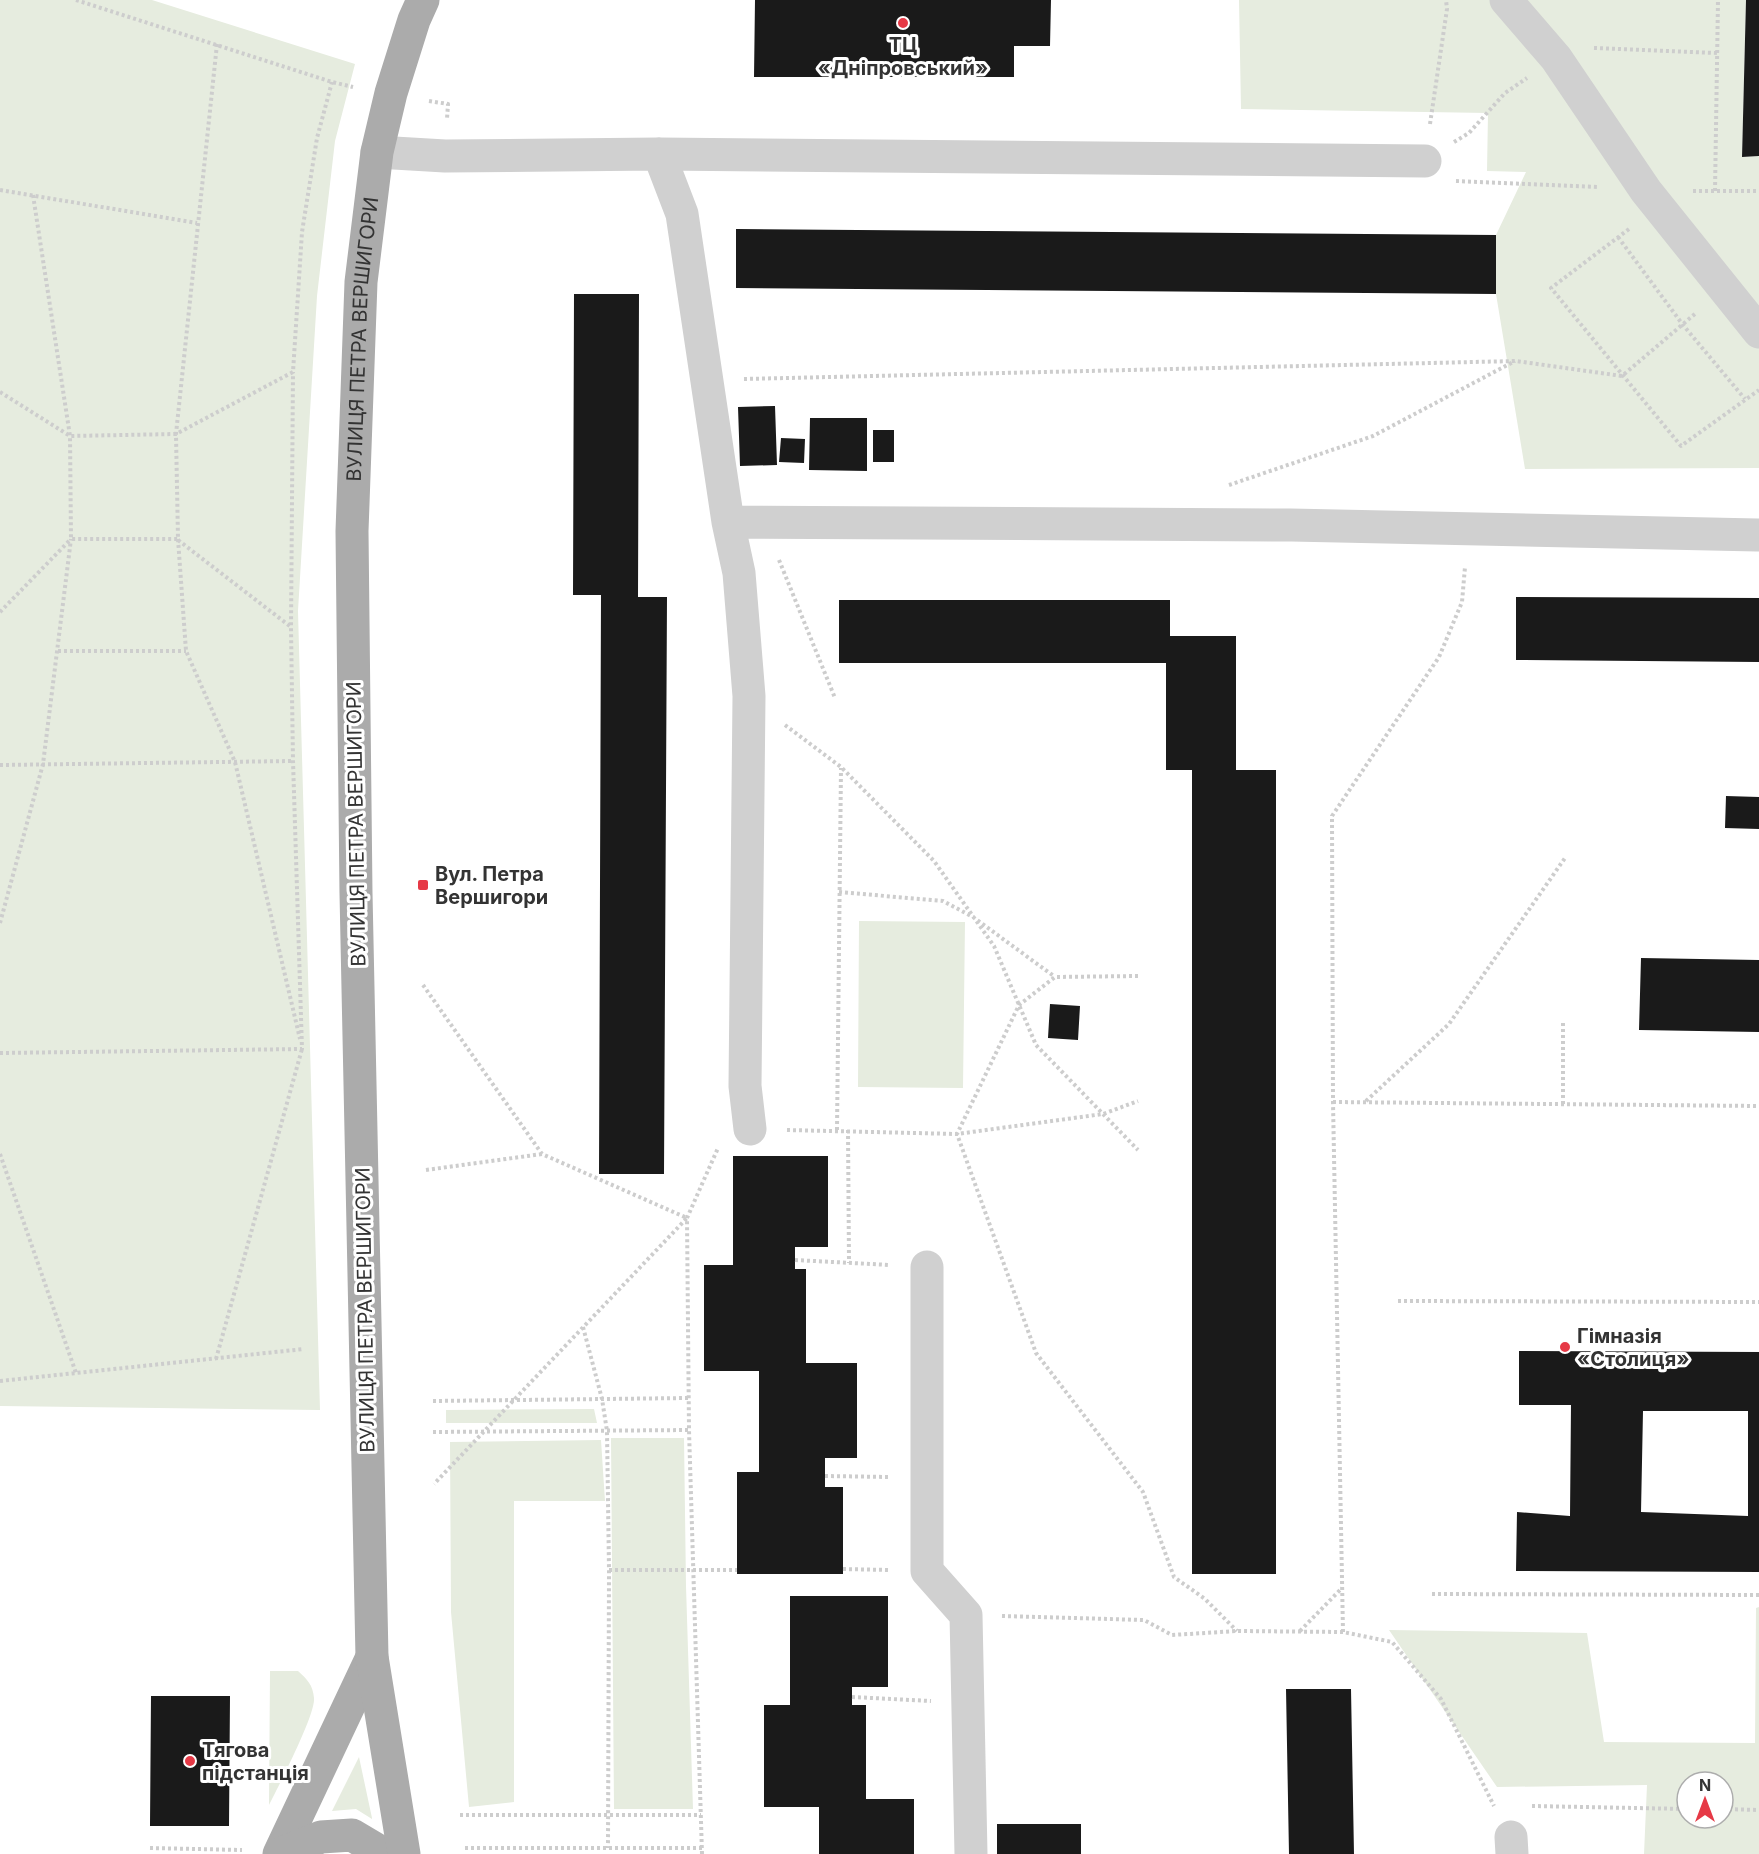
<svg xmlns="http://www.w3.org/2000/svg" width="1759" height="1854" viewBox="0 0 1759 1854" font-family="Inter,sans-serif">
  <rect width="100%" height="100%" fill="#fff"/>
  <!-- green -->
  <path fill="#e6ecdf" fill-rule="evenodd" d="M0 0H152L355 64 335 141 317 296 298 611 320 1410 0 1406Z
    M1239 0H1746L1742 157 1759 156V468L1525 469 1496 294V235L1526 172 1487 171 1488 113 1241 109Z
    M859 921 965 922 963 1088 858 1087Z
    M594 1409 597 1423H446V1410Z
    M611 1438H684L686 1586 693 1809H614Z
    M601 1440 605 1501H514V1802L469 1807 451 1612 450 1442Z
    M1759 1607V1854H1644L1647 1785 1497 1787 1389 1630 1587 1633 1604 1742 1755 1743 1756 1608ZM1687 1782H1723V1818H1687Z
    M270 1671H298C307 1679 313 1685 314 1698 316 1714 278 1787 269 1805Z
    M359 1757 372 1818V1819L356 1809 332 1811Z"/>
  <!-- building -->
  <path fill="#1a1a1a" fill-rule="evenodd" d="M755 0H1051L1050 46H1014V77H754Z
    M1746 0H1759V156L1742 157Z
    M736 229 1496 235V294L736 288Z
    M574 294H639L638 597H667L664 1174H599L601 595H573Z
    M775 406 777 465 740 466 738 407Z
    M810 418H867V471L809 470Z
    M873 430H894V462H873Z
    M781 438 805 439 804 463 779 462Z
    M1516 597 1759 598V662L1516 660Z
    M839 600H1170V636H1236V770H1276V1574H1192V770H1166V663H839Z
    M1726 796 1759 797V829L1725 828Z
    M1641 958 1759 960V1032L1639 1030Z
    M1050 1004 1080 1006 1078 1040 1048 1038Z
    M733 1156H828V1247H795V1269H806V1363H857V1458H825V1487H843V1574H737V1472H759V1371H704V1265H733Z
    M1519 1351 1759 1352V1572L1516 1571 1517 1512 1570 1516 1571 1405H1519ZM1643 1411H1748V1516L1641 1512Z
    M790 1596H888V1687H852V1705H866V1799H914V1854H819V1807H764V1705H790Z
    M1286 1689H1351L1354 1854H1289Z
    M151 1696H230L229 1826H150Z
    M997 1824H1081V1854H997Z"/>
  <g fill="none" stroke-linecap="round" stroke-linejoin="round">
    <!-- path -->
    <path stroke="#cdcdcd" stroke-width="4" stroke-dasharray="3 3" stroke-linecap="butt" d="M76 0 332 82 353 87
      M1594 48 1717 53
      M429 101 448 104 447 119
      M1430 124 1447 9 1446 0
      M1454 142 1469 133 1505 93 1527 78
      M1456 181 1599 187
      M0 190 197 223
      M1693 191H1759
      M1715 191 1718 0
      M33 195 70 436 71 539H178L176 434 217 44
      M1629 229 1551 288 1681 446 1759 390
      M1618 237 1683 325 1745 399
      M744 379 1516 361 1622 376 1696 313
      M0 392 70 436 176 434 293 372 302 232 317 138 332 82
      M1229 485 1373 436 1515 361
      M178 539 186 651 235 762 300 1039
      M178 540 291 627
      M779 560 835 698
      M0 612 70 540
      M58 651H186
      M785 725 841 767 934 861 994 946 1036 1045 1138 1150
      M0 765 293 761
      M839 892 943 901 973 917 1055 977
      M0 923 43 764 71 539
      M1138 976 1055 977 1019 1005 957 1134 1036 1353 1143 1492 1174 1577 1205 1599 1237 1631
      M423 985 542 1154 687 1218 434 1484
      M1563 1023V1104
      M0 1053 302 1049 293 761 291 628 293 372
      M1366 1101 1449 1024 1565 858
      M1333 1102 1759 1106
      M787 1130 957 1134 1103 1114 1138 1101
      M837 1130 841 768
      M848 1130 849 1263
      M0 1154 76 1373
      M426 1170 542 1154
      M795 1260 890 1265
      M1398 1301 1759 1302
      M583 1327 602 1399 607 1431 609 1570 608 1848
      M216 1359 302 1049
      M0 1381 304 1349
      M433 1401 689 1398
      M433 1432 689 1430
      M825 1476 890 1477
      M843 1569 890 1570
      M609 1570H737
      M1432 1594 1759 1595
      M1002 1616 1144 1620 1172 1635 1237 1631 1343 1632 1392 1642 1441 1699 1494 1806
      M1300 1631 1342 1588
      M1343 1632 1333 1102 1332 816 1439 657 1462 602 1465 567
      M852 1697 931 1701
      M1532 1806 1687 1809
      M1723 1809 1759 1810
      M460 1815H701
      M150 1848 242 1850
      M465 1848H702
      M702 1854 689 1430 687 1218 718 1148"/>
    <!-- minor -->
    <path stroke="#d0d0d0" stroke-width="33" d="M1506 0 1556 58 1646 191 1759 332
      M377 152 445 156 659 154 1425 161
      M659 154 682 214 728 522 739 573 749 696 745 1086 750 1129
      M728 522 1291 525 1757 535
      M927 1267V1571L966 1615 971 1854
      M1511 1837 1512 1854"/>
    <!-- major -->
    <g stroke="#ababab" stroke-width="33">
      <path d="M279 1854 372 1657"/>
      <path d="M280 1854 321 1837 352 1835 384 1854"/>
      <path id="s1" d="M404 1854 372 1657 356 893 352 531 361 282 377 152 391 93 414 20 423 0"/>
    </g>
  </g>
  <!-- markers -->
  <g fill="#e63946" stroke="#fff" stroke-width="2">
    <circle cx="903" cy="23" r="6"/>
    <rect x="417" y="879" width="12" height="12" rx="3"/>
    <circle cx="1565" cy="1347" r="6"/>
    <circle cx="190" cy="1761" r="6"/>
  </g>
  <g text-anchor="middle" stroke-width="6" stroke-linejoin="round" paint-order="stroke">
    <!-- poi labels -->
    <g font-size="20" font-weight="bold" fill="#333" stroke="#fff" text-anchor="start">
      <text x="903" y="52" text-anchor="middle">ТЦ<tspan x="903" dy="23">«Дніпровський»</tspan></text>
      <text x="435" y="881">Вул. Петра<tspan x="435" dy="23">Вершигори</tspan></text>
      <text x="1577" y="1343">Гімназія<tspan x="1577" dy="23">«Столиця»</tspan></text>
      <text x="202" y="1757">Тягова<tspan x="202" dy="23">пiдстанцiя</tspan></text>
    </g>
    <!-- street labels -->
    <g font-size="20" fill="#333" stroke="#fff">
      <text dy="7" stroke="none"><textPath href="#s1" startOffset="1518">ВУЛИЦЯ ПЕТРА ВЕРШИГОРИ</textPath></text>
      <text transform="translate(356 824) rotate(-91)" y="7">ВУЛИЦЯ ПЕТРА ВЕРШИГОРИ</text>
      <text transform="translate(365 1310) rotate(-91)" y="7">ВУЛИЦЯ ПЕТРА ВЕРШИГОРИ</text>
    </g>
  </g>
  <!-- north arrow -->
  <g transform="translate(1705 1800)"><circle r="28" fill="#ffffff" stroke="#adadad" stroke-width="1.5"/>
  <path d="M0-4.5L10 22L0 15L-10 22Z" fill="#e63946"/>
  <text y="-9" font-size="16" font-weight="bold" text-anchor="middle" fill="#333333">N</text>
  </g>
</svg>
